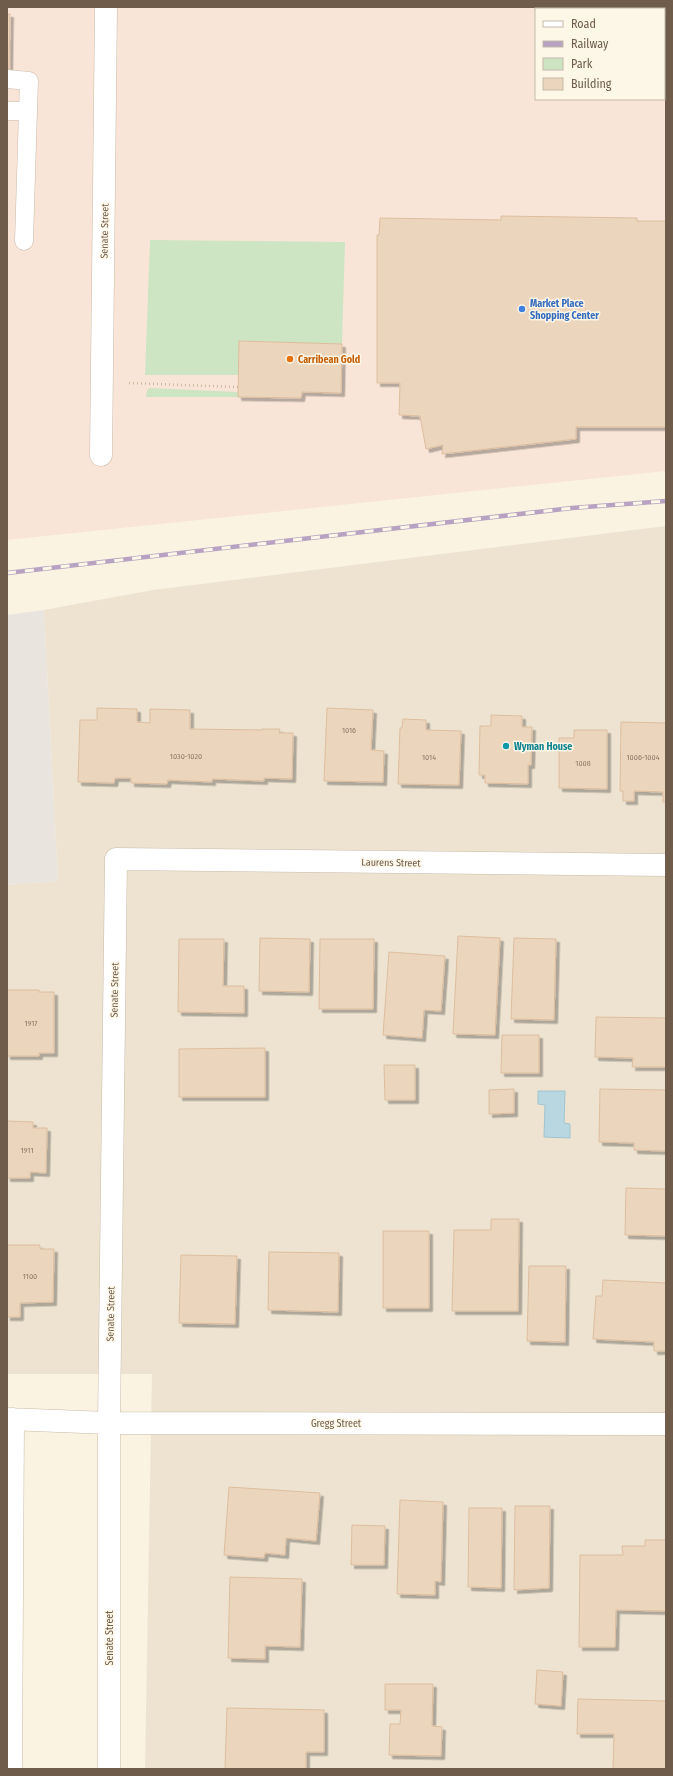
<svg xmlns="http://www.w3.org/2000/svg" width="673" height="1776" viewBox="0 0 673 1776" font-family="'Fira Sans Condensed',sans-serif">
  <defs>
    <filter id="shadow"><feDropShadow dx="3.5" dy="3.5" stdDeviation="0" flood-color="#0004"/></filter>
  </defs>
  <rect width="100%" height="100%" fill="#faf3e2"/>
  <!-- residential -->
  <path fill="#ede3d0" d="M666 526V1769H145L152 1374H7V885L58 881 44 610 153 590Z"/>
  <!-- commercial -->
  <path fill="#f9e5d7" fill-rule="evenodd" d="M7 7H666V471L7 540ZM536 9H664V99H536Z"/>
  <!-- industrial -->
  <path fill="#e9e4dd" d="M44 610 58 881 7 885V615Z"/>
  <!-- green -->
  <path fill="#cde5c3" d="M150 240 345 242 342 344 239 341 238 375H145Z
    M150 388 238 392V397H146L147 390Z"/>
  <!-- water -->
  <path fill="#b9d7e1" stroke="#a0c4d1" d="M538 1091H565L564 1123 570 1124V1138L544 1137 545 1105 538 1104Z"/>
  <!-- building -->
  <path fill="#ecd5bd" stroke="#ddbe9f" filter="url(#shadow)" d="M7 14H10L9 69H7Z
    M501 216 637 218V221H666V427H576V439L442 454 443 445 426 449 420 416 399 415 400 383H377V235H379L380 218 501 220Z
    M239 341 342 344 341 393 302 392 301 398 238 397Z
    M97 708 137 709V722L150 723V709L190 710V729L262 730V729H280L279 733H293L292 779 264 778V781L212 779V782L168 780 167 784 131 783V778H115L114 783 78 782 80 720H97Z
    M327 708 373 710 371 750 384 751 383 782 324 781Z
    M491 715 522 716V727H532L531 765H528V784L485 783V775H479L480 726H491Z
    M403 719 426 720V730L461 731 459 785 398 784 400 728H402Z
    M621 722 666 723V802H663V792L634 791V801H623V791H620Z
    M574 730H607V789L559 788V738H574Z
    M458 936 500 938 495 1035 453 1034Z
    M260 938 310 939 309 992 259 991Z
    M514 938 556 939 554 1020 511 1019Z
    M179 939H224L223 986H244V1013L178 1012Z
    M320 939H374L373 1009H319Z
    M389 952 445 956 441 1011 424 1010 422 1038 383 1035Z
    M7 990H39V992H54V1053H39V1056H7Z
    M596 1017 666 1018V1067H632L633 1058 595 1057Z
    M502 1035H539V1073H501Z
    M265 1048V1097H179V1049Z
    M384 1065H415V1100H385Z
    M514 1089V1113L489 1114V1090Z
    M600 1089 666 1090V1151L634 1150V1143L599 1142Z
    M7 1121 33 1122V1128H47L46 1173 30 1172V1178H7Z
    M626 1188 666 1189V1236L625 1235Z
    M491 1219H519L518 1311H452L454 1230H491Z
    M383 1231H429V1308H383Z
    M7 1245H40V1249H54L53 1302 20 1303V1317H7Z
    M269 1252 339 1253 338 1312 268 1310Z
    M181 1255 237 1256 235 1324 179 1323Z
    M529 1266H566L565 1342 527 1341Z
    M603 1280 666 1283V1351H654V1342L593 1339 596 1296H602Z
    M229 1487 320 1493 316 1541 286 1538 285 1555 265 1553 264 1558 224 1555Z
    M400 1500 443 1502 441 1582 435 1581V1595L397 1594Z
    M515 1506H550L549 1588 514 1590Z
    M469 1508H502L501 1588 468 1587Z
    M352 1525 385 1526 384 1565H351Z
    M645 1540H666V1611L616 1610 615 1647H579L580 1555H623L622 1546H645Z
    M230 1577 302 1579 300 1647 265 1646V1659L228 1658Z
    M537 1670 563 1672 561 1706 535 1704Z
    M385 1684H433L432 1726 442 1727 441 1756 389 1755 390 1724H400L401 1710H385Z
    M578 1699 666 1701V1769H613L614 1734H577Z
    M227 1708 324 1710V1752H306V1769H225Z"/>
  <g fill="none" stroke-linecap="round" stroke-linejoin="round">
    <defs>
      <path id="lane" d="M7 79 29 81 28 111
        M7 111H28L24 241"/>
      <path id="street" d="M101 455 106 7
        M109 1423 116 859 666 865"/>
      <path id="secondary" d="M7 1419 109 1423 666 1424
        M109 1423V1769
        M11 1769 13 1419"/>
    </defs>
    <!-- lane casing -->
    <use href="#lane" stroke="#c9bbaa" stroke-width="19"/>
    <!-- street casing -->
    <use href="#street" stroke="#c9bbaa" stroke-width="23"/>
    <!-- secondary casing -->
    <use href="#secondary" stroke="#c9baa6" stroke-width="23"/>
    <!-- path -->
    <path stroke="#d0b9a0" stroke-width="2.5" stroke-dasharray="1 3" stroke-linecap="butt" d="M129 383 238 387"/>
    <!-- lane -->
    <use href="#lane" stroke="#fff" stroke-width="18"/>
    <!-- street -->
    <use href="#street" stroke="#fff" stroke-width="22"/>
    <!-- secondary -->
    <use href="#secondary" stroke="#fff" stroke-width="22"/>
    <defs>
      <path id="rail" d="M7 573 572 508 666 501"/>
    </defs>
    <!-- rail casing -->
    <use href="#rail" stroke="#b7a3c1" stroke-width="4.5"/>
    <!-- rail -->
    <use href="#rail" stroke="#fdf7e8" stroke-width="3" stroke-dasharray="9" stroke-linecap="butt"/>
  </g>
  <!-- markers -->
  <circle fill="#3f7fe0" stroke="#fdf7e8" stroke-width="1.5" cx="522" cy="309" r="4"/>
  <circle fill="#e8710a" stroke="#fdf7e8" stroke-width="1.5" cx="290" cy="359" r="4"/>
  <circle fill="#0f9aa8" stroke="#fdf7e8" stroke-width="1.5" cx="506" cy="746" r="4"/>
  <g text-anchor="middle" stroke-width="3" stroke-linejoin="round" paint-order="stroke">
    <!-- number labels -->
    <g font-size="8" fill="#8e7a68">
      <text x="349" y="733">1016</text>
      <text x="186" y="759">1030-1020</text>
      <text x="429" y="760">1014</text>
      <text x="643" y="760">1006-1004</text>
      <text x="583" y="766">1008</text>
      <text x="31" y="1026">1917</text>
      <text x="27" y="1153">1911</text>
      <text x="30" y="1279">1100</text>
    </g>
    <!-- street labels -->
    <g font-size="10" fill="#6f5c4b" stroke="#fdf7e8">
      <text transform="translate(104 231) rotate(-89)" y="4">Senate Street</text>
      <text transform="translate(391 862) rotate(1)" y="4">Laurens Street</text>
      <text transform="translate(114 990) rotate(-89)" y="4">Senate Street</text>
      <text transform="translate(110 1314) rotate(-89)" y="4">Senate Street</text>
      <text x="336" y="1427">Gregg Street</text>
      <text transform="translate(109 1638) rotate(-90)" y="4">Senate Street</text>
    </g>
    <!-- shop labels -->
    <g font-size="10" font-weight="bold" fill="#366cbe" stroke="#fdf7e8" text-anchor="start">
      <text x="530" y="307">Market Place<tspan x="530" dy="12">Shopping Center</tspan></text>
    </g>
    <!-- food labels -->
    <g font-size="10" font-weight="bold" fill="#c56008" stroke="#fdf7e8" text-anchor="start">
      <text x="298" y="363">Carribean Gold</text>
    </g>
    <!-- culture labels -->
    <g font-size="10" font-weight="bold" fill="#0d838f" stroke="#fdf7e8" text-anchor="start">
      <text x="514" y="750">Wyman House</text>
    </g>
  </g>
  <!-- border -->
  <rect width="673" height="1776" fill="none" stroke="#6f5c4b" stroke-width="16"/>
  <!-- legend -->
  <rect x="535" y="8" width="130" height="92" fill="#fdf7e8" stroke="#c4b9a9"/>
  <rect x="543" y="21" width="20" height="6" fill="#ffffff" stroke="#c4b9a9"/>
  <text x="571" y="28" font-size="12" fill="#6f5c4b">Road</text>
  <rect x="543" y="41" width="20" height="6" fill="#b7a3c1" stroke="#c4b9a9"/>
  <text x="571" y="48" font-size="12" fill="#6f5c4b">Railway</text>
  <rect x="543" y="58" width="20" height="12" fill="#cde5c3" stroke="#c4b9a9"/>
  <text x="571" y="68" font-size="12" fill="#6f5c4b">Park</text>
  <rect x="543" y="78" width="20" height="12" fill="#ecd5bd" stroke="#c4b9a9"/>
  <text x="571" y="88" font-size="12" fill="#6f5c4b">Building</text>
</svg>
